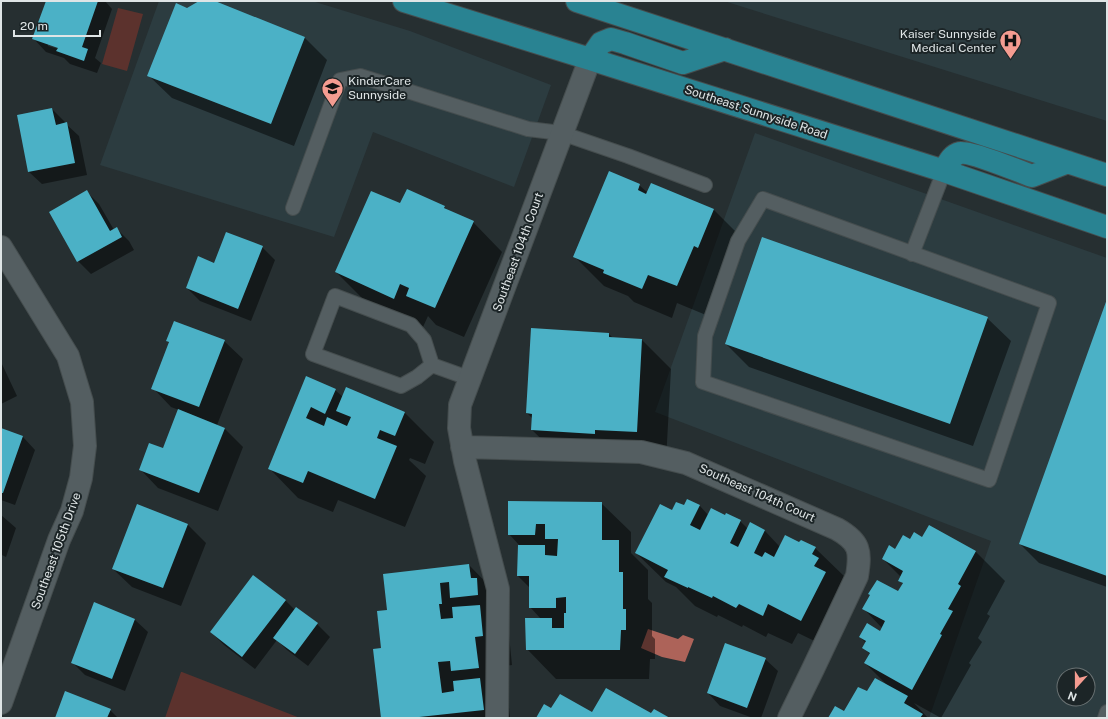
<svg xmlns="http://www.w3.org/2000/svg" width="1108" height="719" viewBox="0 0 1108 719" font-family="'Public Sans',sans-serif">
  <rect width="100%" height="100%" fill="#262f31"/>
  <!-- built -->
  <path fill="#2c3c40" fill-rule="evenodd" d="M159 1H312L410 31 551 85 514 187 373 132 334 237 100 165Z
    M724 1H1107V121Z
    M755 133 1107 258V718H929L991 541 655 412ZM1064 675H1088V699H1064Z"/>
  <!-- green -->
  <path fill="#5c322d" d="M118 8 143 14 127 71 102 64Z
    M181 672H182L300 718H165Z"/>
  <!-- water -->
  <path fill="#ad6359" d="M648 629 678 639 683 635 694 639 685 662 662 657 641 648Z"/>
  <!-- shadow -->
  <path fill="#0007" fill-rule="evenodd" d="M47 1H105L112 9 95 58 101 63 97 73 70 64 64 58 46 52 34 39ZM48 43 63 49 62 50 48 46Z
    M201 1H212L304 37 327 60 294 146 172 98 148 75Z
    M52 109 65 122V124H66L79 136 87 175 42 184 29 172Z
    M651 184 714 210 743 239 706 315 677 303 672 318 634 302 628 296 604 286 575 257 639 185 648 193Z
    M87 192 99 204 114 230 116 228 129 241 134 250 91 274 78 261Z
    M444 207 449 211 473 222 502 252 464 337 436 325 428 316 423 327 366 302 336 272Z
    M262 247 275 260 251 321 200 301 187 288 215 264Z
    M1107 301V587L1039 563 1020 544Z
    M987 318 1011 341 973 446 749 367 726 344Z
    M609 334 613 338 642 340 671 369 666 461 624 459V463L562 459 532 430 533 419 527 413Z
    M167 341H224L243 359 217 425 224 428 243 447 218 511 158 488 140 469 163 449 179 410 171 407 153 388 170 344Z
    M1 362 17 396 1 404Z
    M306 378 335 390 343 397 405 413 434 442 425 464 410 458 409 460 426 476 405 527 338 500 333 512 298 498 269 468Z
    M1 429 23 437 35 450 15 505 1 500Z
    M688 500 700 506 708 515 725 516 740 521 748 529 751 524 765 531 780 547 800 544 815 548 845 577 831 649 798 633 792 644 768 633 766 637 743 625 742 627 718 615 717 617 695 606 676 587 666 582 636 553 672 511 684 506Z
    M509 502 601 503 631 532V553L648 570V599L652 603V636L655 639V659H650L649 679H556L527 649 541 619 530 607V588L518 576 520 546 509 534Z
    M138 506 188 525 206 543 181 606 132 587 113 569Z
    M1 515 16 528 6 557 2 555 1 557Z
    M929 526 976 552 1005 581 987 614 990 616 978 638 982 642 969 663 971 665 941 718 914 703 928 718H830L844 713 867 693 887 685 865 663 870 654 863 648 866 643 860 637 880 632 882 628 864 609 898 593 903 584 899 580 901 577 883 559 910 541 922 538Z
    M469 565 498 595 509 635 512 665 504 666 499 698 509 708 510 718H382V649L388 611Z
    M285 600 295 610 296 608 317 624 330 637 308 666 287 650 277 640 255 669 224 645 211 632Z
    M95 604 135 620 148 632 125 691 85 675 72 662Z
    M765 659 778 671 761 718H753L720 706 708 693Z
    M110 710 118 718H56Z"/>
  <!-- building -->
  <path fill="#4bb1c6" d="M46 1H98L82 47 88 49 84 61 56 51 58 48 32 39Z
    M199 1H215L305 37 271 124 147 76 176 3 187 8Z
    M52 108 56 125 67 122 75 163 28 172 17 115Z
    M609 171 640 184 638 190 646 194 651 183 714 209 698 248 694 246 677 286 648 275 642 289 603 273 604 270 573 257Z
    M407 189 445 206 444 208 474 221 435 308 406 296 409 288 400 284 394 299 335 272 371 191 400 203Z
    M87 190 110 231 117 227 122 237 77 262 49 212Z
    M226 232 263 246 238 309 186 288 198 256 214 263Z
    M762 237 988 317 950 424 725 344Z
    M1107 299V576L1019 544Z
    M174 321 225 340 199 407 151 389 169 342 166 341Z
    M531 328 609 333V337L642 339 637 432 595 430V434L531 430 532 414 526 413Z
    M306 376 336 389 325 414 311 407 306 418 324 426 327 417 347 426 351 417 336 411 346 387 405 412 395 436 380 430 377 438 397 446 375 499 308 471 303 483 268 469Z
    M178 409 225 428 199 493 139 470 149 443 163 448Z
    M1 428 23 436 3 493H1Z
    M687 499 700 505 690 525 700 530 711 508 725 515 726 513 741 520 730 543 738 547 750 522 765 530 754 553 762 557 765 552 774 557 785 535 799 542 801 540 816 547 812 554 819 558 814 566 826 572 801 621 768 604 763 616 739 604 736 608 713 596 712 598 688 587V588L664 577 668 570 635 553 660 504 672 510 676 502 684 505Z
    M508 501 602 502V540H619V572H623V609H626V630H621L620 650H526L525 618H552V628H564V613H566V597L556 598V608H529V576H517L518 545H545V555L557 556 558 539H545V524H536L535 535H508Z
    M137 504 188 524 163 588 112 569Z
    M929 525 976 551 958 584 961 586 948 609 953 611 940 634 942 635 912 690 864 663 870 653 862 648 866 641 859 637 867 623 880 631 885 621 862 609 870 595 868 594 877 580 898 591 903 583 898 581 903 571 882 559 889 545 895 549 903 535 910 539 914 532 922 537Z
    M469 564 471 578H477L478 595 450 598 449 582 440 583 442 604H439L441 619 453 618 452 607 480 605 483 636 475 637 479 668 451 671 450 661 438 662 442 693 454 691 453 681 480 678 484 710 410 718H381L373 649 381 648 377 611 387 610 383 574Z
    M253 575 286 600 242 657 210 632Z
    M94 602 135 619 112 679 71 663Z
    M296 607 318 623 295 654 273 638Z
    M725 643 766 658 747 708 707 693Z
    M875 678 908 696 904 703 923 714 920 718H828L835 706 844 711 858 687 867 691Z
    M606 688 651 713 654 709 670 718H536L544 704 551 708 560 694 592 712Z
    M65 691 111 709 107 718H55Z"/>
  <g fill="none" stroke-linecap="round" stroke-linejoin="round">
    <defs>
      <path id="service" d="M763 199 1049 303 989 480 703 382 705 336 738 241Z
        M293 208 340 80 360 76 528 129 561 133 628 156 705 185
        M912 254 944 171
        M432 365 417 377 401 386 313 354 335 296 411 325 424 340 432 365 471 379
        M1105 718 1107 712"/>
      <path id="minor" d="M1 247 68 356 82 402 85 446 81 478 72 511 59 540 1 703
        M462 447 641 452 686 463 837 529C860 542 861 551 857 576L813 669 789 718
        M497 718 498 589 465 461 459 428 460 405 590 59"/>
      <path id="primary" d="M404 1 590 59 944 171 1107 227
        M577 1 1107 175
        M590 59 601 43 611 39 625 43 683 63 725 49
        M944 171C948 164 951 155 960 153 970 151 1019 171 1032 176L1068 162"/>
    </defs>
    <!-- service casing -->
    <use href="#service" stroke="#454d4e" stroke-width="16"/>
    <!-- minor casing -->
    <use href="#minor" stroke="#454d4e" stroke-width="24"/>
    <!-- primary casing -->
    <use href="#primary" stroke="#454d4e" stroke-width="24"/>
    <!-- service -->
    <use href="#service" stroke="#545e61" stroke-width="14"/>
    <!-- minor -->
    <use href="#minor" stroke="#545e61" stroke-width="22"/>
    <!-- primary -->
    <use href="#primary" stroke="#298392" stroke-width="22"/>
  </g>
  <!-- icons -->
  <defs>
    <symbol id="hospital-pin" viewBox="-11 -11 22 30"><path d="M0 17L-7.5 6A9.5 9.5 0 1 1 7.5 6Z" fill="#f59c91" stroke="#1c2527"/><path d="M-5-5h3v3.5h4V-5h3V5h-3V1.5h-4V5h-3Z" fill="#111"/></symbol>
    <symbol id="school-pin" viewBox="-11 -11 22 30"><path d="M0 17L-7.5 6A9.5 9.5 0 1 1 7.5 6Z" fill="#f59c91" stroke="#1c2527"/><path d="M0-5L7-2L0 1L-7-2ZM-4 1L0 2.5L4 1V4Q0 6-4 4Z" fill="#111"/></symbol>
  </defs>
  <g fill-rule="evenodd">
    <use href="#hospital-pin" x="998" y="28" width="25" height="34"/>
    <use href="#school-pin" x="320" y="76" width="25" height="34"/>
  </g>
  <g text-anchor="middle" stroke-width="4" stroke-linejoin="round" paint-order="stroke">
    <!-- poi labels -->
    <g font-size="12" fill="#dfe5e6" stroke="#1c2527" text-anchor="end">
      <text x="996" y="38">Kaiser Sunnyside<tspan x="996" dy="14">Medical Center</tspan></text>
      <text x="348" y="85" text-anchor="start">KinderCare<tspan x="348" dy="14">Sunnyside</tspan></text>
    </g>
    <!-- street labels -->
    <g font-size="12" fill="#dfe5e6" stroke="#1c2527">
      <text transform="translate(756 112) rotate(18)" y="4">Southeast Sunnyside Road</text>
      <text transform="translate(518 252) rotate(-70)" y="4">Southeast 104th Court</text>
      <text transform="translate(757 493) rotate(24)" y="4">Southeast 104th Court</text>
      <text transform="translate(56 551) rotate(-70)" y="4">Southeast 105th Drive</text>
    </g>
  </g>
  <!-- border -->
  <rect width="1108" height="719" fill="none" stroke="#dfe5e6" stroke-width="4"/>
  <!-- north arrow -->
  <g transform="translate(1076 687) rotate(201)"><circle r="19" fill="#1c2527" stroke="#6a7273"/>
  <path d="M0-3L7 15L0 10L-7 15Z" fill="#f59c91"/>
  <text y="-6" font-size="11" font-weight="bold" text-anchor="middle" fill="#dfe5e6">N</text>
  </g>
  <!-- scale -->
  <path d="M14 30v6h86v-6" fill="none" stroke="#dfe5e6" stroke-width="2"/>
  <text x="20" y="30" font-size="12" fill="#dfe5e6" stroke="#1c2527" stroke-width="3" paint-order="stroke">20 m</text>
</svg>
